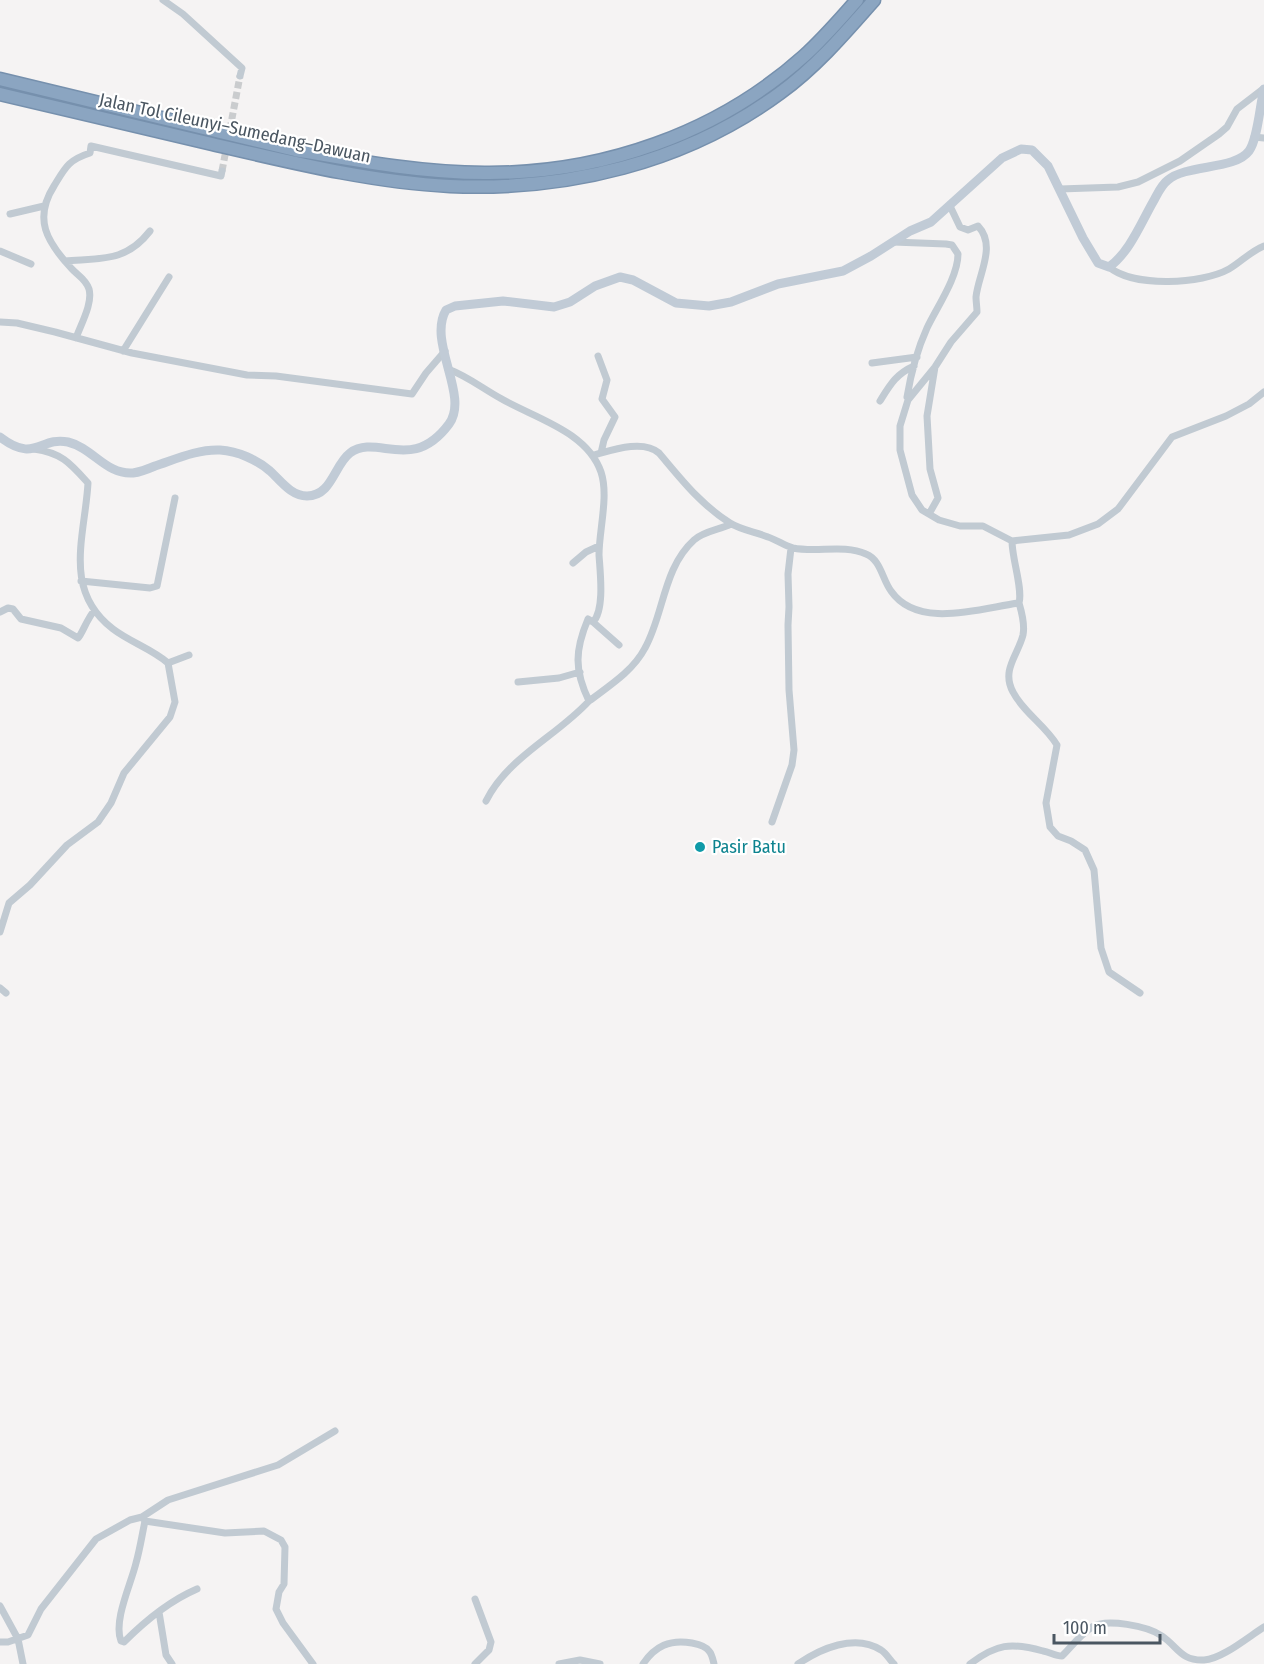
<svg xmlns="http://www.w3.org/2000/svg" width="1264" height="1664" viewBox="0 0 1264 1664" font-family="'Fira Sans Condensed',sans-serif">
  <rect width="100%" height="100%" fill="#f5f3f3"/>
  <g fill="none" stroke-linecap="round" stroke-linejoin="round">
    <!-- minor-tunnel -->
    <path stroke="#caccce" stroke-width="7" stroke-dasharray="7 3.5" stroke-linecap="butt" d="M222 171 240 76"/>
    <defs>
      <path id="motorway" d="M0 79 295 150C358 161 422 173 485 173 601 174 717 134 804 56 823 39 840 19 857 0
        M0 94C71 111 141 127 212 144 290 162 370 182 450 186 567 191 685 163 780 93 816 67 845 33 874 0"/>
    </defs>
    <!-- motorway casing -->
    <use href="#motorway" stroke="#7690ad" stroke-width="15"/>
    <!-- minor -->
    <path stroke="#c1cad2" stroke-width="7" d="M163 0 183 14 242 68 240 76
      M1254 137 1264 138
      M1060 189 1118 187 1138 182 1180 161 1219 134 1227 127 1237 109 1263 89
      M950 206 960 227 968 230 978 226C997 246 978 275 976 297 976 302 977 307 977 312L951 342 935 367 908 400 900 426V450L912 495 922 510 939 520 960 526H983L1012 541
      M10 214 44 206
      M893 242 946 244 952 245 958 254C958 277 937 307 927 328 917 350 911 373 907 397
      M0 251 31 264
      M65 261C102 258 126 262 150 231
      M1109 267C1134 288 1202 284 1229 269 1241 262 1251 251 1264 246
      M0 322 17 323 55 332 132 353 247 375 276 376 412 394 426 373 445 351
      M76 338C81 324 93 303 89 289 86 279 77 275 71 268 47 242 33 219 54 186 65 168 68 160 90 153L91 146 221 176 222 171
      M123 351 169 277
      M598 356 607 380 602 399 615 417 604 440 601 453
      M872 363 917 357
      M448 369C467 376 482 388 500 398 534 418 587 431 601 472 609 496 599 530 599 555 600 571 605 610 593 622L588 619C575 650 574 670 589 701 557 736 508 757 486 801
      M880 401C890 385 896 374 914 366
      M594 455C612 450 643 439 659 453 681 479 700 504 730 523 741 530 756 532 768 537 777 540 785 546 793 548 817 553 843 544 866 554 881 560 882 579 891 591 918 630 981 608 1019 603 1023 589 1012 559 1012 541L1069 535 1098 524 1118 509 1172 437 1226 416 1249 404 1264 392
      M929 514 938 498 930 469 927 416 935 367
      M573 563 586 552 599 546
      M81 581 150 588 157 586 175 498
      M1019 603C1022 613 1025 625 1023 635 1018 655 1001 670 1013 692 1023 712 1045 725 1057 745L1046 803 1050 827 1058 836 1071 841 1085 850 1094 870 1101 948 1109 972 1140 993
      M0 612 8 608 13 609 21 619 61 628 78 638C82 634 87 619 94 611
      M593 622 619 645
      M168 663 189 655
      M518 682 559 678 580 672
      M589 701C609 686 633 671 645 648 664 614 663 568 694 540 704 531 719 530 731 524
      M772 822 792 765 794 750 789 690 788 625 789 607 788 574 791 548
      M0 932 9 903 30 885 67 845 98 822 111 803 124 773 170 717 175 702 168 663C152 649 130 642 113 629 62 590 85 536 88 483 70 463 62 453 34 449
      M0 988 6 993
      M142 1517 168 1500 278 1465 335 1431
      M145 1521C142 1535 140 1549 136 1563 131 1584 113 1621 121 1641L124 1642C145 1621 169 1601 197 1589
      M0 1606 18 1639 23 1664
      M159 1612 166 1655 172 1664
      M0 1642H8L28 1635 41 1609 96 1539 130 1520 142 1517 145 1521 225 1533 264 1531 281 1540 285 1547 284 1584 279 1592 276 1609 283 1623 313 1664
      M475 1664 489 1650 491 1642 475 1599
      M559 1664 580 1660 600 1664
      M643 1664C655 1646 670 1639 692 1643 697 1644 706 1646 709 1651 712 1654 713 1660 714 1664
      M798 1664C820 1649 855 1633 881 1650 886 1653 890 1660 894 1664
      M970 1664C996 1644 1011 1642 1043 1651 1050 1652 1055 1656 1062 1656 1071 1647 1080 1635 1092 1627 1106 1618 1148 1626 1162 1636 1178 1647 1181 1661 1204 1660 1222 1659 1248 1637 1264 1627"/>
    <!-- secondary -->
    <path stroke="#c1cbd6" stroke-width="9" d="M0 437C35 464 40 436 68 442 93 448 106 475 133 473 140 472 148 469 155 466 176 459 198 449 220 450 238 451 257 460 270 471 281 481 291 496 307 496 332 496 334 465 350 453 377 433 412 474 449 424 470 396 427 342 446 310L455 306 503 301 554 307 570 302 595 286 620 277 633 280 676 303 709 306 731 302 778 284 843 271 871 256 910 231 931 222 1002 158 1021 149 1032 150 1048 166 1083 238 1098 263 1109 267C1129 253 1141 223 1153 202 1157 195 1161 185 1168 180 1187 164 1235 170 1249 151 1258 139 1260 103 1264 89"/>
    <!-- motorway -->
    <use href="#motorway" stroke="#8ba5c1" stroke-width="12"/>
  </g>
  <!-- markers -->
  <circle fill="#0f9aa8" stroke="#fff" stroke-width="2" cx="700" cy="847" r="6"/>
  <g text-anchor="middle" stroke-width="4.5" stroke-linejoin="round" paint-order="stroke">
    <!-- street labels -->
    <g font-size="18" fill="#4a5661" stroke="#fff">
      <text transform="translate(235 128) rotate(12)" y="6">Jalan Tol Cileunyi–Sumedang–Dawuan</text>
    </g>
    <!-- culture labels -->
    <g font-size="18" fill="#0d838f" stroke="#fff" text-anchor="start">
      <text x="712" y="853">Pasir Batu</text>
    </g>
  </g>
  <!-- scale -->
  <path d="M1054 1634v9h106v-9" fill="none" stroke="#4a5661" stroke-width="3"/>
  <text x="1063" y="1634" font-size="18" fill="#4a5661" stroke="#ffffff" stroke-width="4.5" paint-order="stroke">100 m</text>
</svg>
